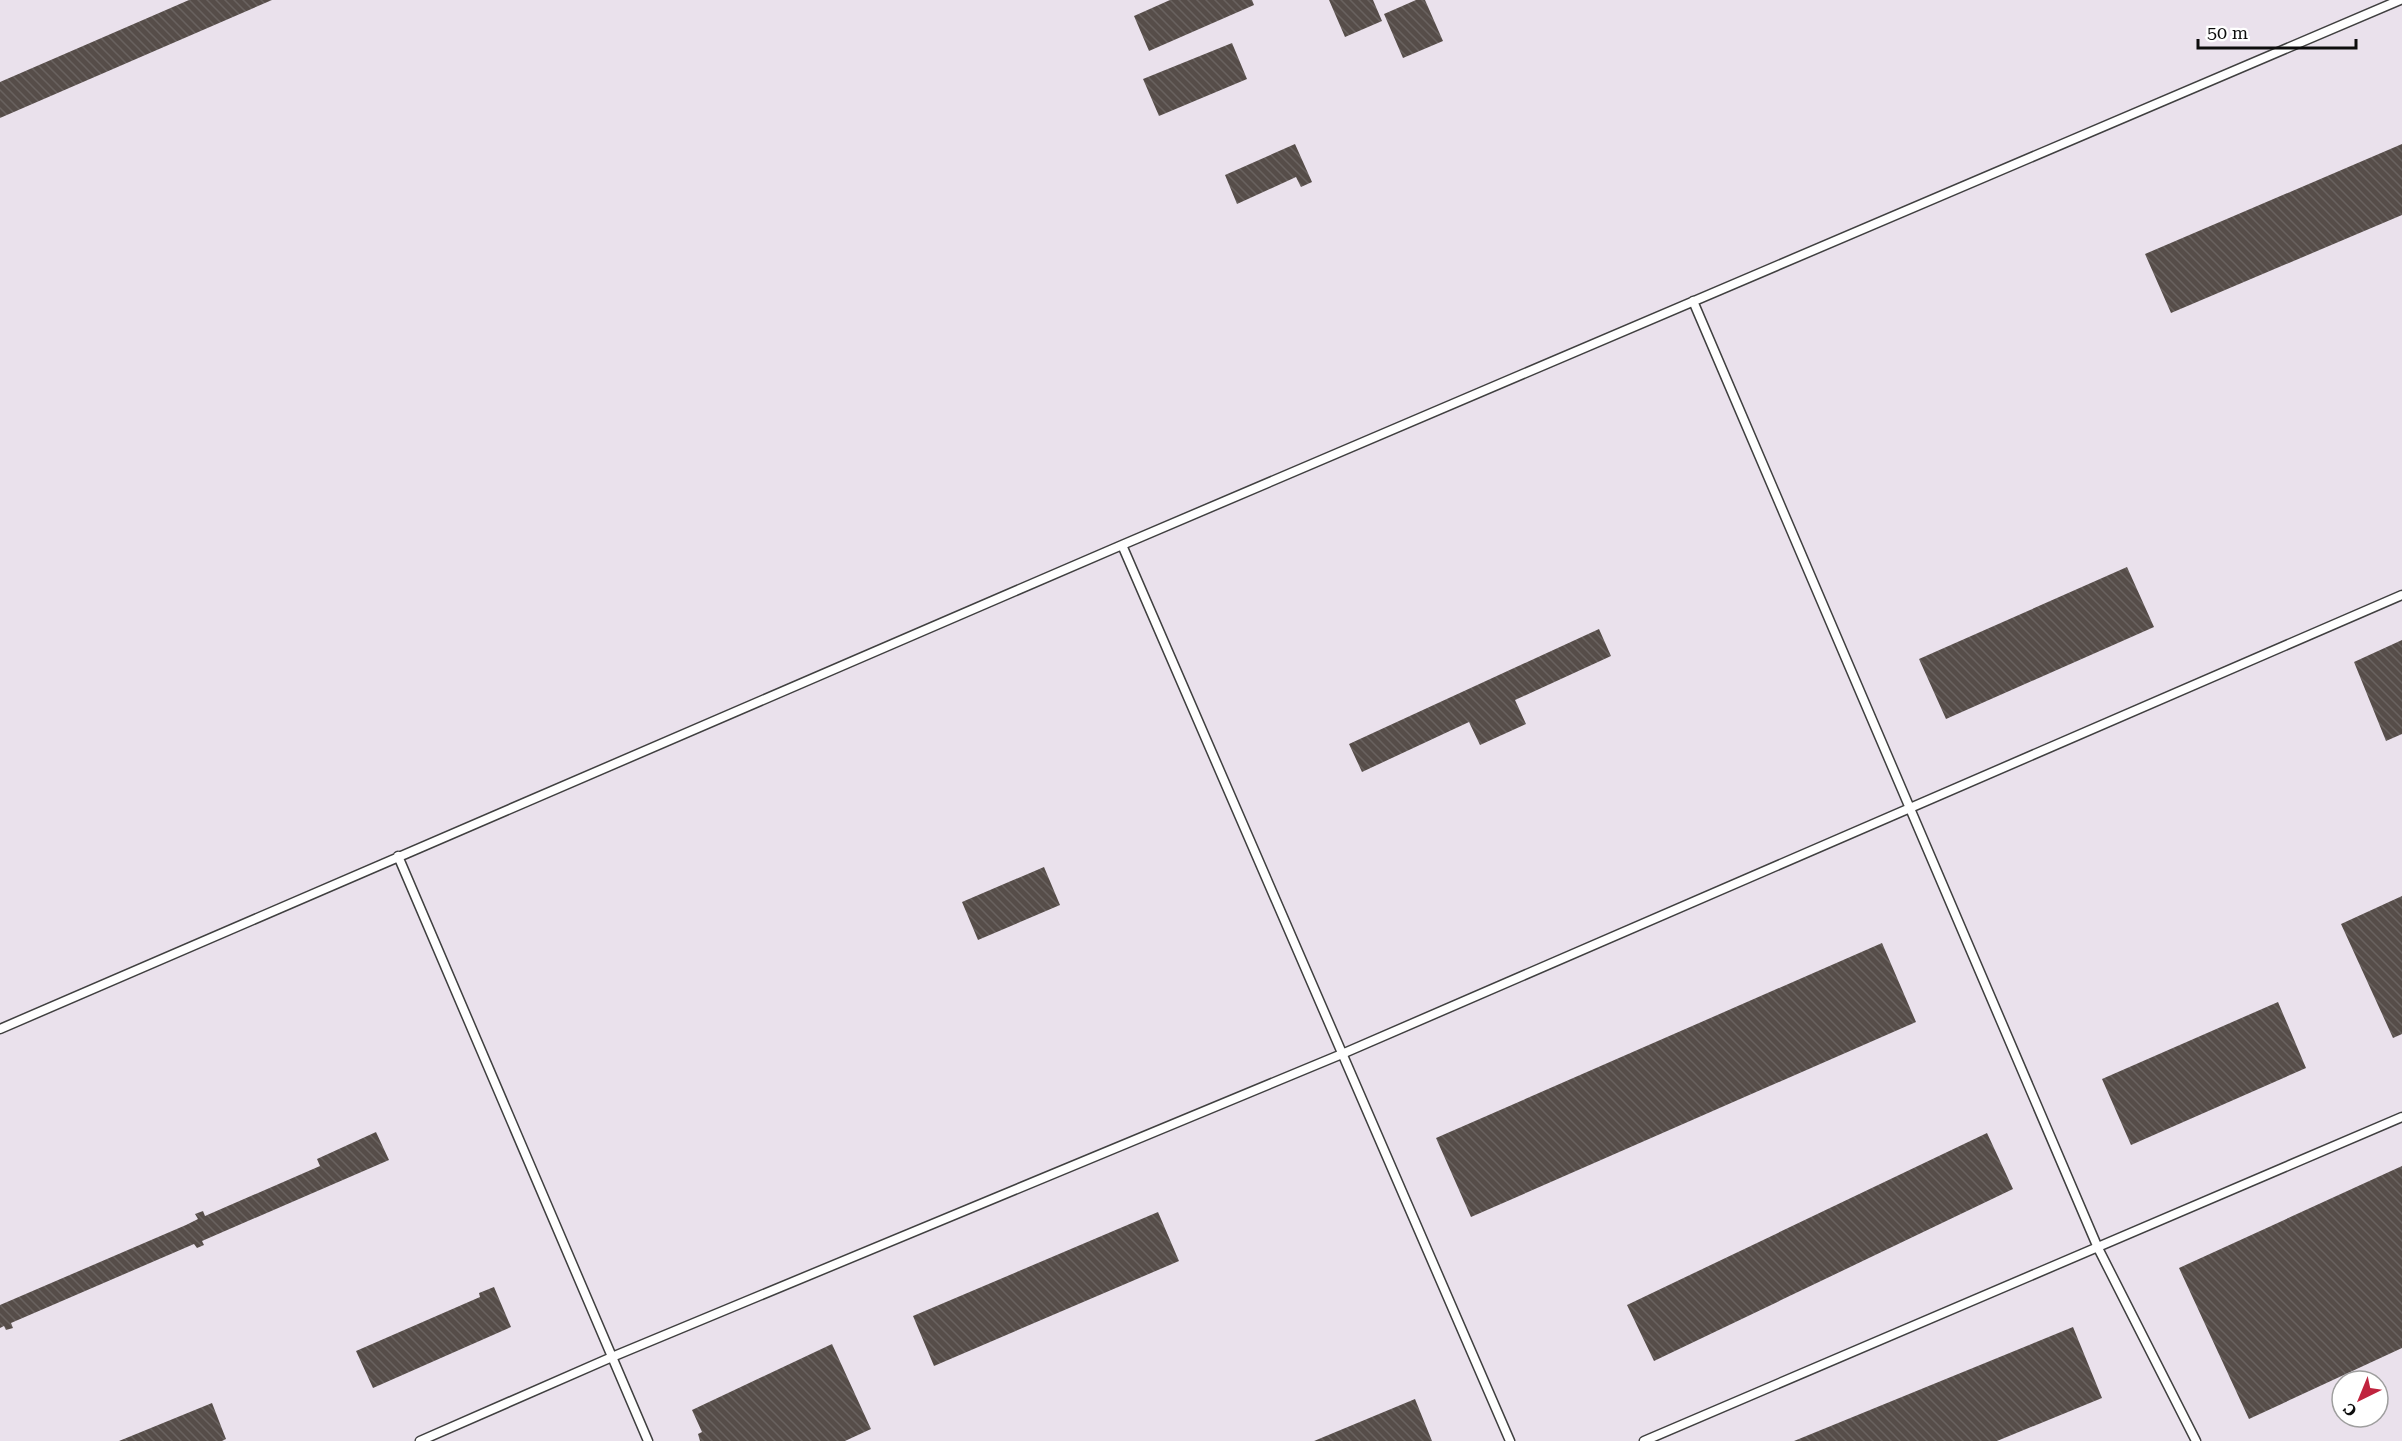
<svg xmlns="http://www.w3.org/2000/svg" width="2402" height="1441" viewBox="0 0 2402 1441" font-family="'Roboto Serif',serif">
  <defs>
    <pattern id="building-back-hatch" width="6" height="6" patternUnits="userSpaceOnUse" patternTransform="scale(1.5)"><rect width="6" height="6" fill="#564d49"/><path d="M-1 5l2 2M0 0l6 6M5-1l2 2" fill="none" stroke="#69625f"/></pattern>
  </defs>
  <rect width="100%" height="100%" fill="#fff9ee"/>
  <!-- industrial -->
  <path fill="#eae1ec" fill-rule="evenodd" d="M0 0H2402V1441H0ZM2342 1381H2378V1417H2342Z"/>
  <!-- building -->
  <path fill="url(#building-back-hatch)" d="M189 0H272L0 118V82Z
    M1170 0H1252L1254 5 1149 51 1134 16Z
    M1329 0H1373L1382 21 1345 37Z
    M1416 0H1425L1443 41 1403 58 1384 14Z
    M1232 43 1247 79 1159 116 1143 79Z
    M1295 144 1312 182 1301 187 1296 177 1237 204 1225 175Z
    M2402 144V215L2171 313 2145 254Z
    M2127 567 2154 627 1946 719 1919 659Z
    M1599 629 1611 656 1515 700 1526 724 1480 745 1469 722 1362 772 1349 744Z
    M2402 640V734L2386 741 2354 662Z
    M1044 867 1060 905 978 940 962 902Z
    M2402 896V1034L2393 1038 2341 924Z
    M1882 943 1916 1022 1471 1217 1436 1138Z
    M2278 1002 2306 1068 2131 1145 2102 1079Z
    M376 1132 389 1160 202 1241 204 1245 197 1248 194 1244 11 1323 13 1328 6 1330 4 1326 0 1328V1305L186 1225 198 1219 195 1214 203 1211 205 1216 320 1166 317 1159Z
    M1987 1133 2013 1189 1654 1361 1627 1305Z
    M2402 1166V1348L2249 1419 2179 1268Z
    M1158 1212 1179 1261 934 1366 913 1316Z
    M494 1287 511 1327 373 1388 356 1351 480 1297 479 1293Z
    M2073 1327 2102 1398 1997 1441H1794Z
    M832 1344 871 1429 845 1441H700L698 1434 702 1432 692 1410Z
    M1415 1399 1432 1441H1314Z
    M212 1403 226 1439 222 1441H119Z"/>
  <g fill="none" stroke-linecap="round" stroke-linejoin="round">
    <defs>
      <path id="service" d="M1693 301 2098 1248 2196 1441
        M1122 545 1510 1441
        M398 856 648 1441
        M0 1029 1122 545 2400 0
        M420 1441 612 1357 1342 1054 2402 595
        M1644 1441 2402 1117"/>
    </defs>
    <!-- service casing -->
    <use href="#service" stroke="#404040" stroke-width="11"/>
    <!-- service -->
    <use href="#service" stroke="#fff" stroke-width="8"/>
  </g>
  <!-- north arrow -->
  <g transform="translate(2360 1399) rotate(223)"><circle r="28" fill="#ffffff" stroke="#9e9e9e" stroke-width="1.5"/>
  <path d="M0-4.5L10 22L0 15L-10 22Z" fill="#c0233e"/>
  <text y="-9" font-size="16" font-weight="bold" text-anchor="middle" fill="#0d0d0d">С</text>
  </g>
  <!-- scale -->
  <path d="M2198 39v9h158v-9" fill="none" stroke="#0d0d0d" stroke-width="3"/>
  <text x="2207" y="39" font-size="18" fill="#0d0d0d" stroke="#ffffff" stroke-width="4.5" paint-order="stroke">50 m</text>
</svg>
